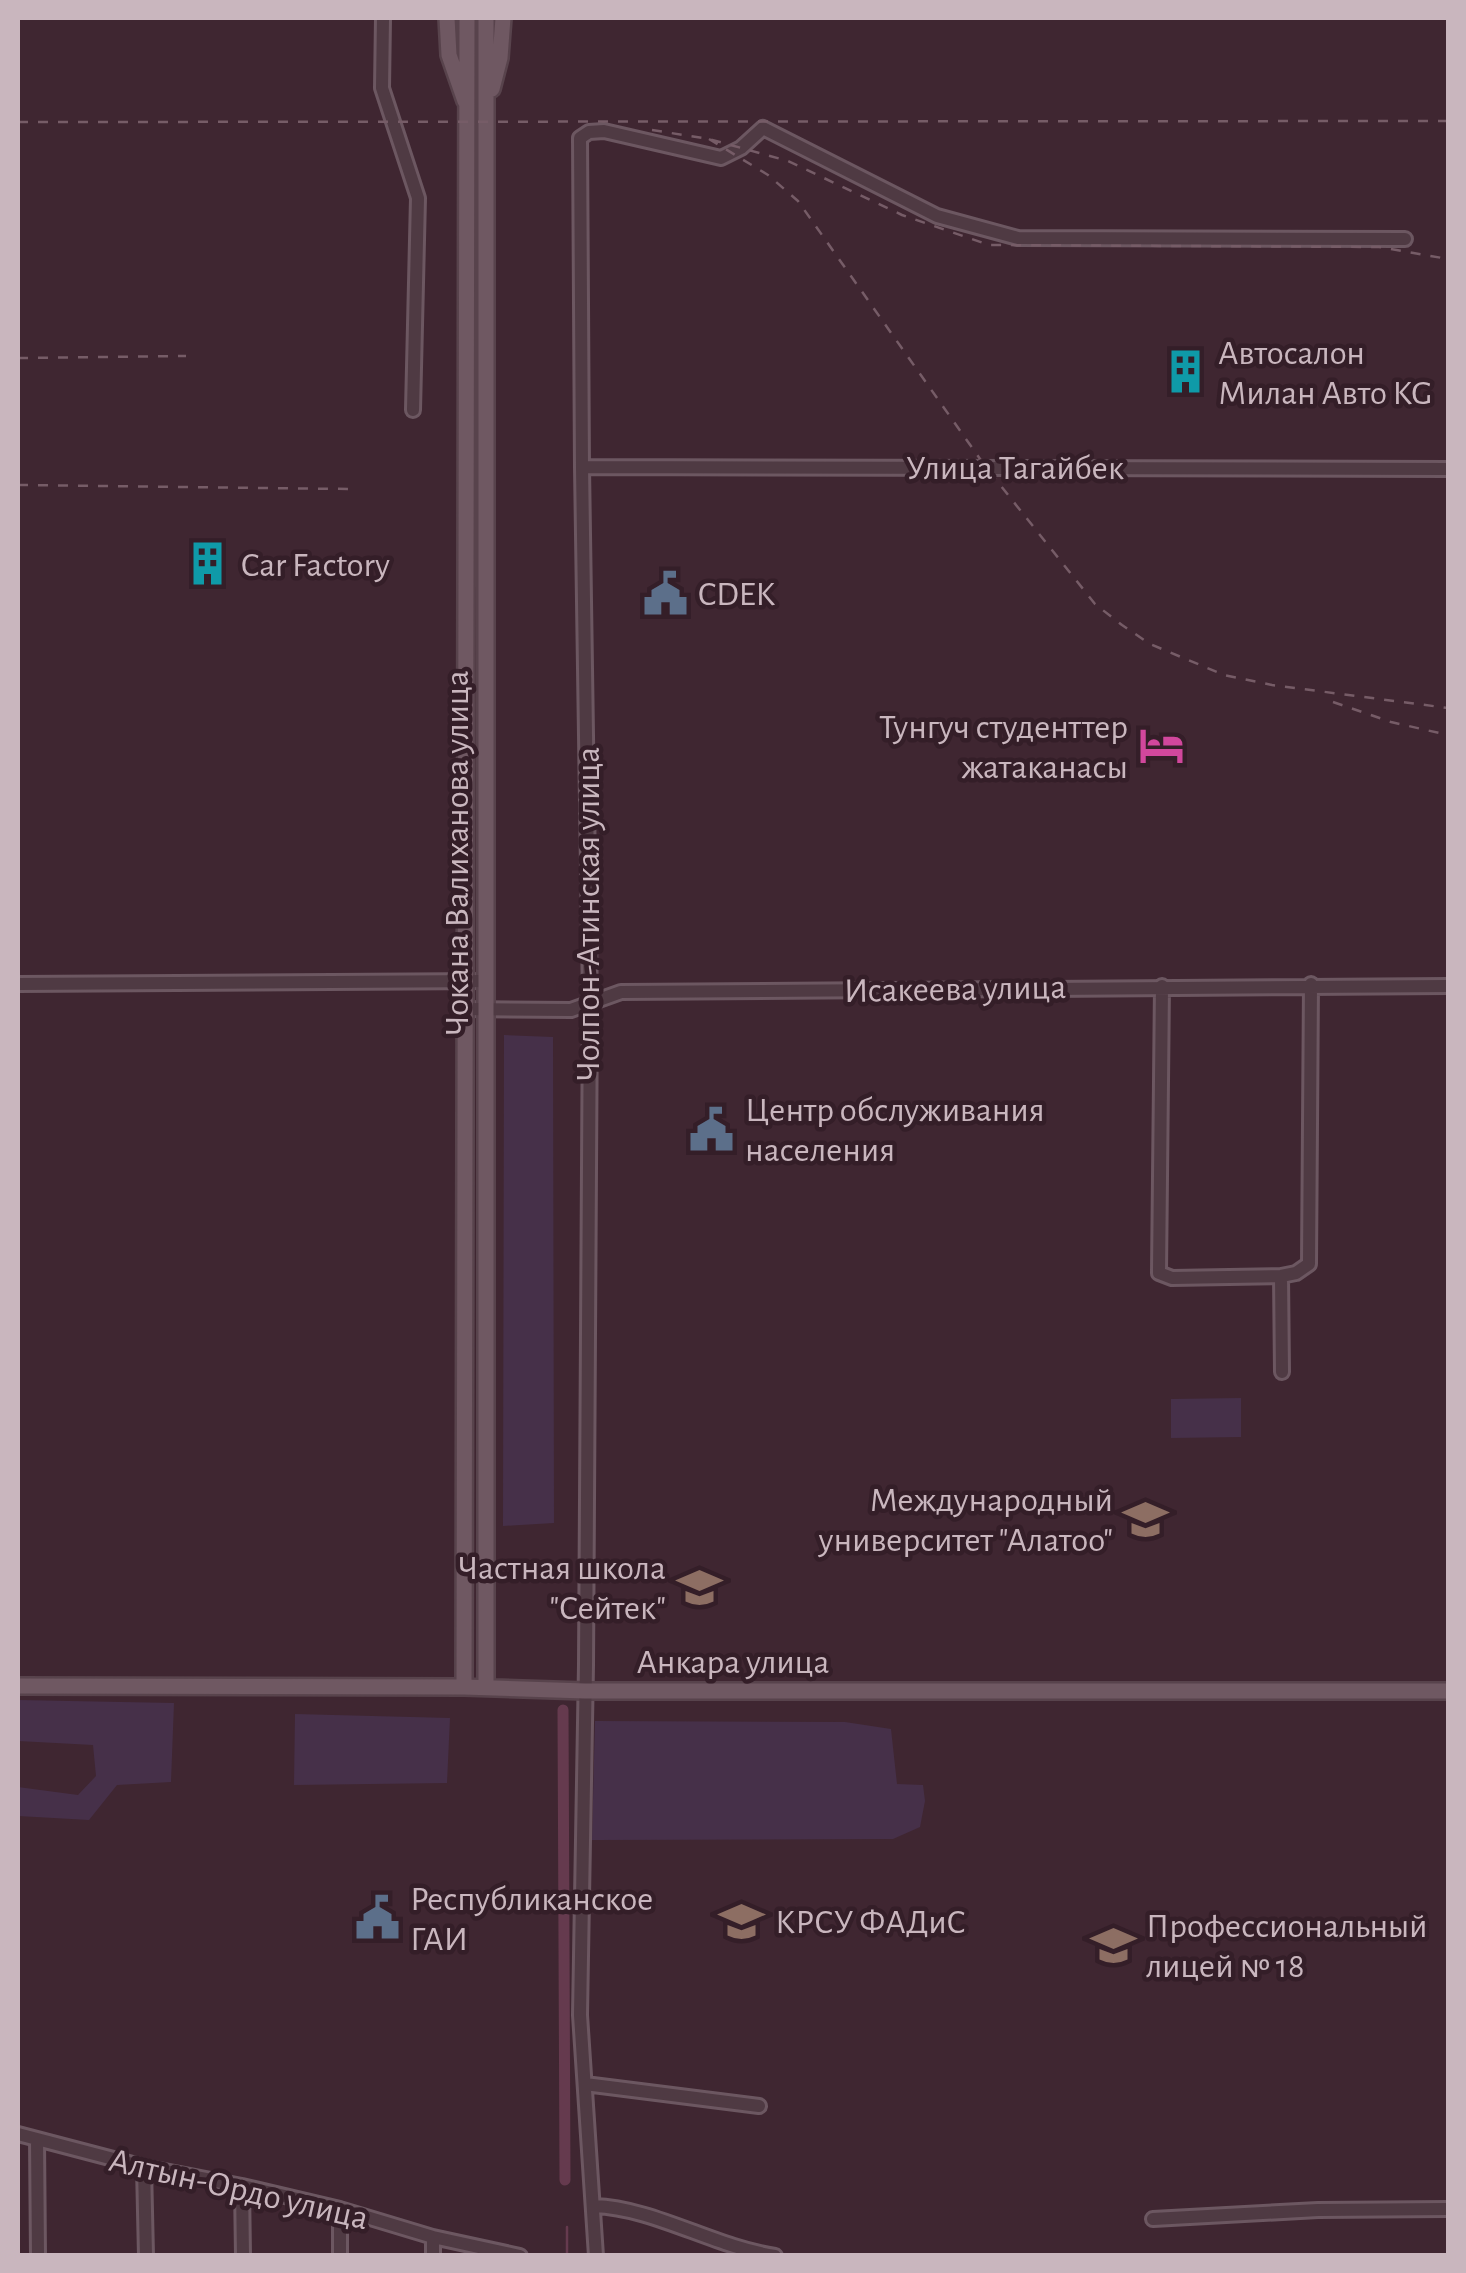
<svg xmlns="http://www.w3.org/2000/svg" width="1466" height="2273" viewBox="0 0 1466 2273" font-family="'Alegreya Sans',sans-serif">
  <rect width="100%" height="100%" fill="#3f2631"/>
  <!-- green -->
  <path fill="#463049" d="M504 1035 553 1037 554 1523 503 1526Z
    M1241 1398V1437L1171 1438V1399Z
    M18 1700 174 1703 171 1782 117 1785 89 1820 18 1816V1787L78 1795 96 1776 93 1745 18 1741Z
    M295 1714 450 1718 447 1783 294 1785Z
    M595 1721 845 1722 891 1729 897 1784 923 1785 925 1801 920 1827 893 1839 592 1840Z"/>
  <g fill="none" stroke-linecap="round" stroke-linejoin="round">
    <!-- stream -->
    <path stroke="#653a4e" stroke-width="2.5" d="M567 2227V2256"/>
    <!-- canal -->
    <path stroke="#653a4e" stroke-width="11" d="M563 1710 565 2180"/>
    <defs>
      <path id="minor" d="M383 18 382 88 418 198 413 410
        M582 467 1448 469
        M18 984 487 981
        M1162 986 1159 1273 1172 1278 1281 1276 1296 1273 1309 1264 1311 984
        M464 1009 571 1010 621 992 1448 986
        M1281 1276 1282 1372
        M585 2084 759 2106
        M18 2134 144 2167 242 2186 340 2209 433 2237 520 2256
        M37 2139 38 2256
        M144 2167 146 2256
        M242 2186 243 2256
        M594 2206C654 2208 712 2246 775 2256
        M340 2209V2256
        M1153 2219 1318 2210 1448 2209
        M433 2237V2256
        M596 2256 580 2015 586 1665 590 1003 582 467 580 138 589 132 604 131 721 158 741 148 763 128 937 216 1018 238 1405 239"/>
      <path id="major" d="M447 18 449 55 465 101
        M492 89 500 58 503 18
        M18 1686 464 1687 585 1691H1448
        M464 1687 467 18
        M486 1687V18"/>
    </defs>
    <!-- minor casing -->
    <use href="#minor" stroke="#6c5761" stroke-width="18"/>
    <!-- major casing -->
    <use href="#major" stroke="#58434c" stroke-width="20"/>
    <!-- minor -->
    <use href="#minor" stroke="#4f3a43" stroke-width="12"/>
    <!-- major -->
    <use href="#major" stroke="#6f5862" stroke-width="15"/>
    <!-- rail -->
    <path stroke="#765c67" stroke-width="2.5" stroke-dasharray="10 10" stroke-linecap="butt" d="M18 122 1448 121
      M652 130 709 139 788 161 902 215 989 245 1379 247 1448 259
      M709 139 768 175 798 201 985 466 1095 604 1122 625 1150 644 1224 675 1272 685 1448 708
      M18 358 186 356
      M18 485 349 489
      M1333 702 1391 722 1448 735"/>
  </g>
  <!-- icons -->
  <defs>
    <symbol id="building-bare" viewBox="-9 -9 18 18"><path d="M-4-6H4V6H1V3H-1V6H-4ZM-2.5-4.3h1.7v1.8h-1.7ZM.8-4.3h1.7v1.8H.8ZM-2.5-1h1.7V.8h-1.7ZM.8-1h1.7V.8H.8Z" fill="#0f9aa8" stroke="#341e28" stroke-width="2.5" paint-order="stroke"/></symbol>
    <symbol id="civic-bare" viewBox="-9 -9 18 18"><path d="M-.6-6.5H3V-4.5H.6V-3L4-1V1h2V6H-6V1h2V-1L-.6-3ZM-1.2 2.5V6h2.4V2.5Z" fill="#5c6f8a" stroke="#341e28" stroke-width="2.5" paint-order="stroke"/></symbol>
    <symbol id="hotel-bare" viewBox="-9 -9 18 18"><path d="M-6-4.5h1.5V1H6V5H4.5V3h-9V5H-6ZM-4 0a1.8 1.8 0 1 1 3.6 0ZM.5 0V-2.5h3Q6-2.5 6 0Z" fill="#d1479c" stroke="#341e28" stroke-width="2.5" paint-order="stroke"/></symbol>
    <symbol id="university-bare" viewBox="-9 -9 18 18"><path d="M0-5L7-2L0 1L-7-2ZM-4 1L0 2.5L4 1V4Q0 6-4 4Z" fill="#8d6e63" stroke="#341e28" stroke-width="2.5" paint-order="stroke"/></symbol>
    <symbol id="school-bare" viewBox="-9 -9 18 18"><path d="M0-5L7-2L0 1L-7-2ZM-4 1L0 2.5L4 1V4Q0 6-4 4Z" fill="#8d6e63" stroke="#341e28" stroke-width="2.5" paint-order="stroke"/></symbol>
  </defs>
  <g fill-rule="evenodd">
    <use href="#building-bare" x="1154" y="340" width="63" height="63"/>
    <use href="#building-bare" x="176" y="532" width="63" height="63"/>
    <use href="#civic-bare" x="634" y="562" width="63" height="63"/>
    <use href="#hotel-bare" x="1130" y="714" width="63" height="63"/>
    <use href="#civic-bare" x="680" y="1098" width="63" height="63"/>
    <use href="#university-bare" x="1114" y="1488" width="63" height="63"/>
    <use href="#school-bare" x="668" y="1556" width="63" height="63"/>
    <use href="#civic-bare" x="346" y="1886" width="63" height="63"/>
    <use href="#university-bare" x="710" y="1890" width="63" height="63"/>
    <use href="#university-bare" x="1082" y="1914" width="63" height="63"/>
  </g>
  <g text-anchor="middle" stroke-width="9" stroke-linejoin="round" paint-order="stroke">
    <!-- poi labels -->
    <g font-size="35" fill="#c9b6be" stroke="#341e28" text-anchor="start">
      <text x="1218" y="364">Автосалон<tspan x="1218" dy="40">Милан Авто KG</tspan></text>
      <text x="241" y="576">Car Factory</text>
      <text x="698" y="605">CDEK</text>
      <text x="1128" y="738" text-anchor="end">Тунгуч студенттер<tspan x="1128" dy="40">жатаканасы</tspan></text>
      <text x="745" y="1121">Центр обслуживания<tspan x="745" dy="40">населения</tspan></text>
      <text x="1113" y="1511" text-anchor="end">Международный<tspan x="1113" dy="40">университет "Алатоо"</tspan></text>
      <text x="666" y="1579" text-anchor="end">Частная школа<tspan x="666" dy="40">"Сейтек"</tspan></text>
      <text x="410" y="1910">Республиканское<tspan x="410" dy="40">ГАИ</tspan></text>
      <text x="775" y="1933">КРСУ ФАДиС</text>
      <text x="1146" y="1937">Профессиональный<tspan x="1146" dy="40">лицей № 18</tspan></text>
    </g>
    <!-- street labels -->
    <g font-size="35" fill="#c9b6be" stroke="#341e28">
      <text x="1015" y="479">Улица Тагайбек</text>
      <text transform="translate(456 853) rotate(-90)" y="12">Чокана Валиханова улица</text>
      <text transform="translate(587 914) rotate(-90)" y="12">Чолпон-Атинская улица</text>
      <text transform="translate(955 988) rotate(-1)" y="12">Исакеева улица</text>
      <text x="733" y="1673">Анкара улица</text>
      <text transform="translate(239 2188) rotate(13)" y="12">Алтын-Ордо улица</text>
    </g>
  </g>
  <!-- border -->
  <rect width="1466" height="2273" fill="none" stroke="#c9b6be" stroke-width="40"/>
</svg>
